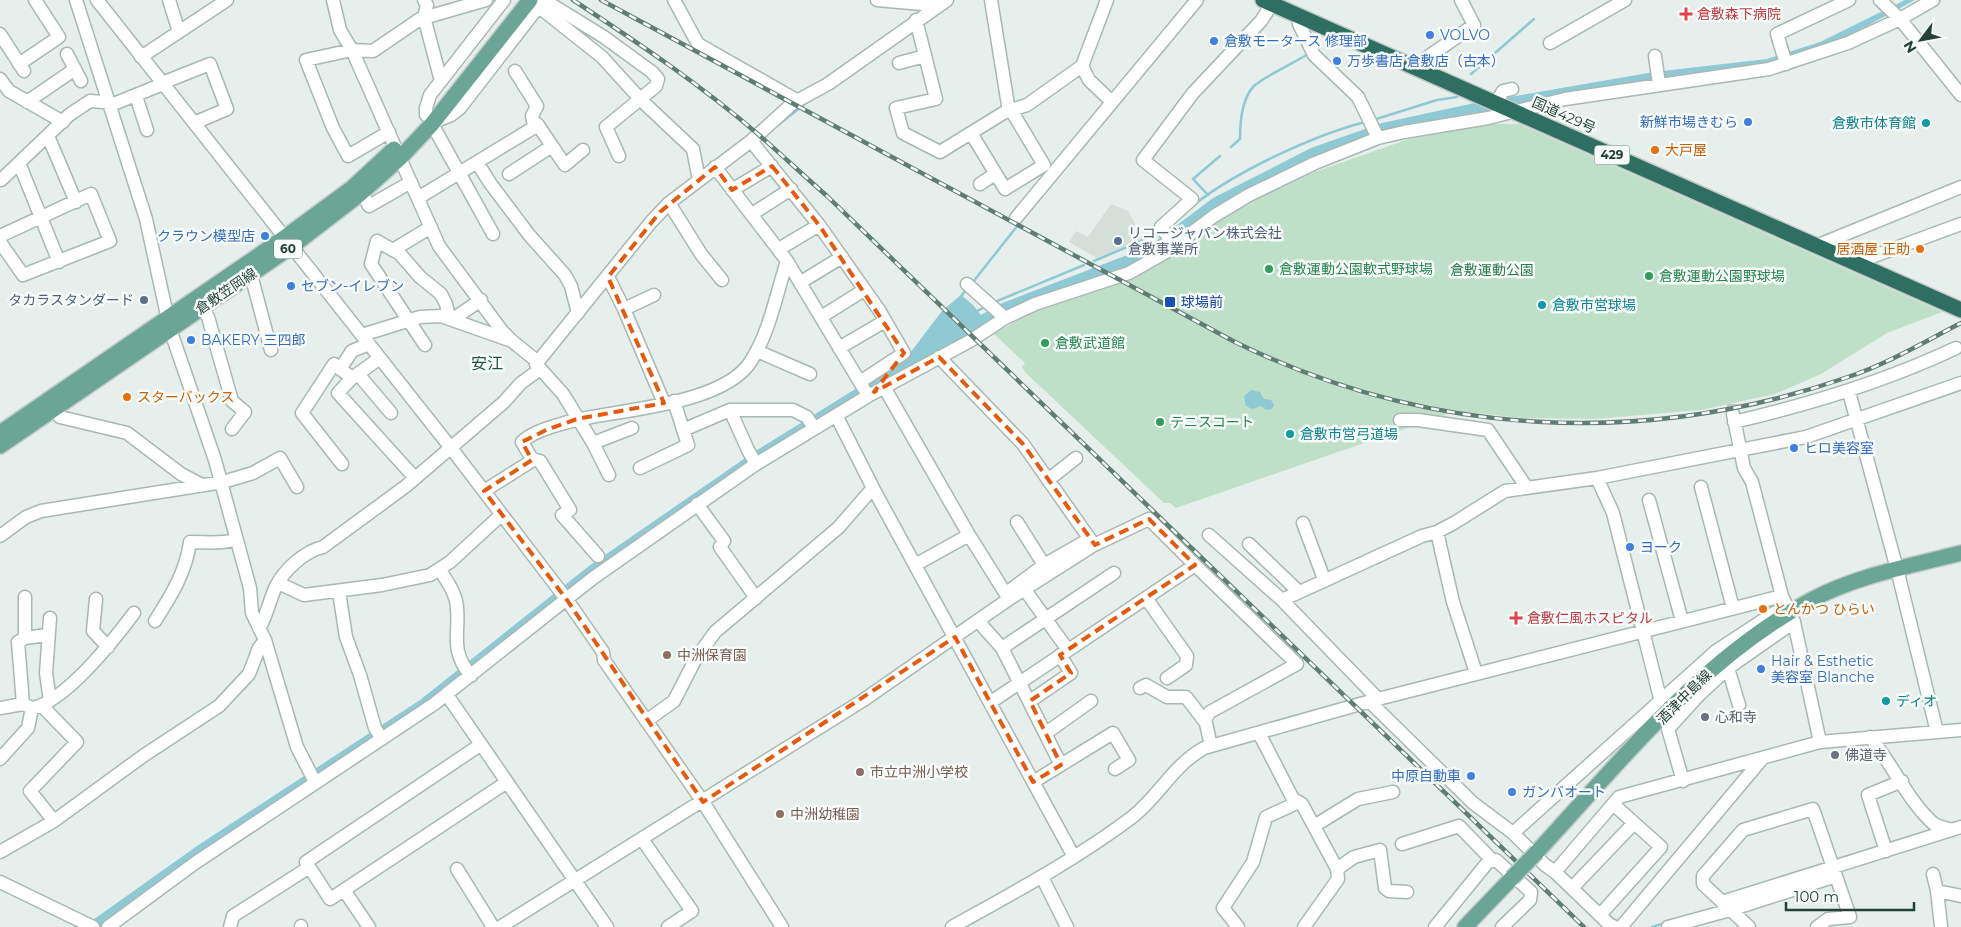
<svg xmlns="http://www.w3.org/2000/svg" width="1961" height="927" viewBox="0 0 1961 927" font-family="Montserrat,'Noto Sans JP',sans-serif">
  <rect width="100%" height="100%" fill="#e6efeb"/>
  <!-- built -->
  <path fill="#d4dfda" d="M1111 204 1128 211 1143 239 1097 258 1069 242 1076 231 1088 237Z"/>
  <!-- green -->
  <path fill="#bfe0c8" d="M1489 124H1519L1942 312 1887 333 1821 374 1775 394 1701 410 1595 419 1522 418 1457 411 1176 508 1170 503H1164L1026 373 1022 367 1025 363 994 334 1030 313 1134 279 1164 260 1239 207 1306 175 1409 139Z"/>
  <!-- water -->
  <path fill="#8ec9d4" d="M1905 0H1915L1843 39 1768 64 1451 117 1386 130 1313 157 1219 205 1177 237 1142 260 966 337 908 369 571 592 565 585 589 566 754 452 907 357 942 311 961 295 973 305 981 315 1000 304 1148 247 1213 198 1311 148 1382 123 1470 104 1654 72 1767 59 1820 42Z
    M1251 390 1260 392 1264 399 1271 400 1274 405 1272 409 1266 410 1261 406 1252 409 1246 406 1244 396Z
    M556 592 559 596V602L437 697 202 853 101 927H83L197 846 420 700Z"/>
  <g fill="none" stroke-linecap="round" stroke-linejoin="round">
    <!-- stream -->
    <path stroke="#8ec9d4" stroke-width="2.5" d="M1471 74 1534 19
      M1373 120 1437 100 1457 97
      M773 129 810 100
      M1231 147 1240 139C1240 123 1242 98 1254 86 1265 76 1294 63 1308 54
      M1208 195 1193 179 1220 156
      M1195 204C1237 171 1312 136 1365 122
      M1094 261 1160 233
      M973 282 1022 220
      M960 298 967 288
      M995 302 1084 265
      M975 312 985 307
      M1652 927 1665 923"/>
    <!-- minor-tunnel -->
    <path stroke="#bfccc8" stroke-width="12" stroke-dasharray="12 6" stroke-linecap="butt" d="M1733 414V404"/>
    <defs>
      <path id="minor" d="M76 0 146 219 170 329 215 460 250 588 252 613 265 640 297 747 315 782
        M97 0 451 448 567 600 603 652 604 660 703 802 782 927
        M169 0 179 32
        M333 0 340 30 352 50 439 246 502 331 512 341
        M424 0 427 5 424 17 441 81
        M544 0 604 37 652 72 658 79 656 86 606 127 619 156
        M674 0 698 44 798 101
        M877 0 922 4 942 1
        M1107 0 1082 66 1089 80 1112 102
        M1880 0 1900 19 1961 95
        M539 7 602 57 642 101 693 149 699 180
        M1301 17 1299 24 1314 55 1358 97 1378 138
        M916 20 936 99 896 108 903 133 940 152 1005 112 1027 105 1082 66
        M0 34 24 71
        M1550 43 1625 0
        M67 54 81 81
        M1655 56 1659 84
        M141 57 227 0
        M899 63 925 56
        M19 64 59 37 35 0
        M1786 64 1777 34 1849 0
        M1418 69 1422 61 1474 25 1461 0
        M0 79 9 91 63 122
        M162 83 210 64 227 109 194 123
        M136 96 147 130
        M27 102 75 69
        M1496 103 1503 91 1512 89
        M426 115V108L430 95 504 0
        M434 122 451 115 460 108 542 2
        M432 124 493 234
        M389 132 348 156 333 128 306 60 352 50 373 51 420 19 486 0
        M971 133 1005 189 1044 165 1008 105 991 0
        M48 136 76 202
        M751 141 819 225 879 310 904 353 860 382
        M552 146 565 165 583 150
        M477 162 490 183 530 236 565 275 571 286 578 313
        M19 163 59 262
        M715 167 787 261 864 389
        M509 174 552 146 538 125 533 121 532 116 537 106 515 71
        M1 180 69 115 90 101 116 103 163 84
        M980 184 995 174
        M732 190 772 166
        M362 193 369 206 411 182
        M418 198 538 125
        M669 203 701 254 722 280
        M752 214 791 189
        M1016 218 1197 0
        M0 236 91 194 110 241 23 275 0 242
        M1175 246 1161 227 1192 199 1143 160 1193 93 1261 21 1272 4
        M1816 246 1961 187
        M779 249 819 225
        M393 250 431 227
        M1855 263 1961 224
        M251 275 271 350
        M608 277 624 309 664 403
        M801 282 842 257
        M967 284 1005 318
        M202 307 208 317 232 401 245 412 232 429
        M624 309 654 295
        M821 317 864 290
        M453 319 481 300
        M362 335 420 317 441 316 512 341 538 362
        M425 345 371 264 377 241 400 254 420 277 441 294 446 304 449 317
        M839 348 885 321
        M757 351 810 374
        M939 357 1023 444 1094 545
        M380 358 352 378 338 393 415 478
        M340 369 352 351 369 344
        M358 374 391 413
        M884 387 969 535 1009 599
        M1849 392 1897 569 1937 732
        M48 403 60 417 127 433 181 474 202 485
        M730 410H793L807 417 814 428
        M1733 414 1744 468 1752 482 1782 596 1794 622 1820 742
        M836 415 873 488 1074 857
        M1400 420H1418L1488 430 1527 488
        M1734 422C1811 404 1884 382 1956 348
        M683 430 730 410 748 450 756 464
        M593 443 632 428
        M532 459 540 461 570 510 562 515 598 556
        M342 464 302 413 334 364 352 378
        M640 468 688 445 674 401
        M609 475 593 443 563 394 536 364 651 222 669 203 751 141 793 103 828 84 947 0
        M1597 478 1613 513 1661 702
        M1048 480 1076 458
        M1701 487 1733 608
        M484 491 530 462 532 459 522 442C533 430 570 421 586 418 631 409 726 402 751 361 770 331 776 295 787 261
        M1649 500 1682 621
        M697 504 724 541 720 547 756 598
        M1017 522 1044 565
        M1303 523 1324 579
        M1437 532 1453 602 1476 673
        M1209 535 1282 600
        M0 536 26 517 41 511 223 482 253 473 280 458 297 487
        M1249 544 1299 592
        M915 565 969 535
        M1195 565 1297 664 1210 712 1205 719 1211 746
        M440 570C446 580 454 590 456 601 462 630 447 647 471 676
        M278 583 304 595 382 585 430 575 450 562 501 515
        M1025 590 1068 650
        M1009 591 1044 565 1086 541
        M339 592 346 637 360 675 375 728 382 739
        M25 597V638
        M1146 598 1187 656 1186 665 1167 678
        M96 599 93 631 108 647
        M50 618 46 673 50 701
        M155 621C171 596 186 572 190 542 209 542 218 544 236 540
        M978 621 1002 648 1061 765
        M260 627C267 614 270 599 276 586 285 569 305 551 323 547L406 486 504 402 521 383 539 370
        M47 635 25 638 18 642 23 704 32 708C65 702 114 640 134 613
        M1002 648 1114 573
        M1728 668 1739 705
        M1140 688 1146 685 1167 697H1186L1206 723
        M447 695 607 927
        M1378 699 1282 600 1422 536 1437 532 1454 523 1505 491 1597 478 1806 437 1961 383
        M1030 701 1071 673 1060 655
        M1369 701 1473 803 1513 833 1545 865 1555 872 1619 797 1820 742 1961 730
        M42 706 77 742 30 791 54 821
        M0 708 23 704
        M646 721 674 701 695 660 715 632 838 528 873 488
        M1046 733 1091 701
        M1259 733 1293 799 1302 804 1337 869 1338 879 1304 927
        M1870 737C1891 762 1910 804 1934 824 1939 827 1946 828 1952 830
        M0 759 28 728 32 708
        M1683 781 1668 729 1699 695 1728 668 1794 622
        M1033 782 1113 733 1129 760 1115 769
        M1314 826 1358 799 1393 792
        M1513 833 1716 651 1774 613 1783 617
        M642 839 692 911 668 927
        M1402 844 1459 826 1493 861
        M1886 851 1868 795 1902 781
        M0 852 54 821 143 756 219 706 249 674 259 648 265 640
        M457 869 493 927
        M1337 869 1354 857 1380 850 1385 888 1389 891 1407 892
        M1555 872 1609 924 1615 927
        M1933 874 1937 891
        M1042 877 1067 927
        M0 882 93 927
        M1572 888 1634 823
        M344 890 507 782
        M1722 902 1961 827
        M1600 915 1661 847 1613 804
        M1941 926 1937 891 1961 896
        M108 927 195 863 434 704 593 578 756 464 868 396 970 341 1005 318 1035 304 1129 273 1166 252 1214 216 1249 195 1315 163 1378 138 1404 132 1488 118 1565 99 1769 69 1848 43 1900 19 1933 0
        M230 927 233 916 308 868
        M301 927V926
        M369 927 344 890 330 899 306 862 480 745
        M500 927 862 701 1009 599 1094 545 1149 519 1195 565 991 702
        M952 927C1013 893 1075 860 1131 818 1159 797 1171 767 1204 748L1378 699 1782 596
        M1238 927 1223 908 1253 862 1266 817 1299 802
        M1435 927 1488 862 1496 860 1531 892 1530 900 1502 927
        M1621 927 1762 759
        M1668 927 1730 910 1836 876
        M1749 927 1703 884V876L1743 830 1813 809 1850 917 1828 919 1817 927"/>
      <path id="major" d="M0 433 284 238 352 188 394 149
        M0 446 291 247 360 194 399 159 432 124 530 0
        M1537 852C1621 761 1702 658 1813 599 1859 575 1911 566 1961 553
        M1465 927 1512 878"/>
      <path id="highway" d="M1263 0 1961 310"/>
    </defs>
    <!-- minor casing -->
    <use href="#minor" stroke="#a8b8b2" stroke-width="15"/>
    <!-- major casing -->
    <use href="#major" stroke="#c2cac8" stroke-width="18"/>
    <!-- highway casing -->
    <use href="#highway" stroke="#c2cac8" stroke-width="18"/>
    <!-- minor -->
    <use href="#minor" stroke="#fff" stroke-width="12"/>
    <!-- major -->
    <use href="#major" stroke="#6aa596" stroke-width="15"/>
    <!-- highway -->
    <use href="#highway" stroke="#2f6f62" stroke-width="15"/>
    <defs>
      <path id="rail" d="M573 0C637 42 701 85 759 135 782 155 804 176 827 196L1584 927
        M601 0 1235 342C1429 437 1644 448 1848 377 1887 364 1924 342 1961 323"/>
    </defs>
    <!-- rail casing -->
    <use href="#rail" stroke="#5f7d75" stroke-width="4.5"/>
    <!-- rail -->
    <use href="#rail" stroke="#f7fbf9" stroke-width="2.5" stroke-dasharray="8" stroke-linecap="butt"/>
    <defs>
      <path id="major-bridge" d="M1512 878 1537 852"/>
    </defs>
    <!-- major-bridge casing -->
    <use href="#major-bridge" stroke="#c2cac8" stroke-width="18" stroke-linecap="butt"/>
    <!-- major-bridge -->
    <use href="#major-bridge" stroke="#6aa596" stroke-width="15"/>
  </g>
  <!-- marked area -->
  <path fill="none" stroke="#e8590c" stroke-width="4" stroke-dasharray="10 6" stroke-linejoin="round" d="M772 166 819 225 904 353 874 392 939 357 1023 444 1095 545 1149 519 1195 565 1060 655 1071 673 1030 701 1061 765 1033 782 955 637 703 802 567 600 484 491 532 460 522 442 546 430 577 419 664 403 608 277 660 212 715 167 732 190Z"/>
  <!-- markers -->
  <g fill="#e0444e" stroke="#f7fbf9" stroke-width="2">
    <path d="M1683.5 6.5h5v5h5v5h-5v5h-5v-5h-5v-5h5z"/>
    <path d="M1513.5 610.5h5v5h5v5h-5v5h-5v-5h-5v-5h5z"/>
  </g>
  <g fill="#3f7fe0" stroke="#f7fbf9" stroke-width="2">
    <circle cx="1430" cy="35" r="5"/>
    <circle cx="1214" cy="41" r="5"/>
    <circle cx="1337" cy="61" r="5"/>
    <circle cx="1748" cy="122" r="5"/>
    <circle cx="265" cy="236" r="5"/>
    <circle cx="291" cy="286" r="5"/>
    <circle cx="191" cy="340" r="5"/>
    <circle cx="1794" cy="448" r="5"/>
    <circle cx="1630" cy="547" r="5"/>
    <circle cx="1761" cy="669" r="5"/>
    <circle cx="1471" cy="776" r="5"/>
    <circle cx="1512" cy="792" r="5"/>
  </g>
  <g fill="#0f9aa8" stroke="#f7fbf9" stroke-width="2">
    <circle cx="1926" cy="123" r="5"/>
    <circle cx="1542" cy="305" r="5"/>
    <circle cx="1290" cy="434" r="5"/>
    <circle cx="1886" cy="701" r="5"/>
  </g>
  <g fill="#e8710a" stroke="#f7fbf9" stroke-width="2">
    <circle cx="1655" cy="150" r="5"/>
    <circle cx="1920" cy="249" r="5"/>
    <circle cx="127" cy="397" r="5"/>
    <circle cx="1763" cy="609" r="5"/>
  </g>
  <g fill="#5c6f8a" stroke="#f7fbf9" stroke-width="2">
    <circle cx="1118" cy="241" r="5"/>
    <circle cx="144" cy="300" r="5"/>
  </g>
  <g fill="#2e9e5b" stroke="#f7fbf9" stroke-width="2">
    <circle cx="1269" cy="269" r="5"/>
    <circle cx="1649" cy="276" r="5"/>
    <circle cx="1045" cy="343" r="5"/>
    <circle cx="1160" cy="422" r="5"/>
  </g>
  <rect fill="#1a4fb4" stroke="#f7fbf9" stroke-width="2" x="1164" y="296" width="12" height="12" rx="2.5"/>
  <g fill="#8d6e63" stroke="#f7fbf9" stroke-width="2">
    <circle cx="667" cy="655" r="5"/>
    <circle cx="860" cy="772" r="5"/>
    <circle cx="780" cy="814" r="5"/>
  </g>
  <g fill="#6b7280" stroke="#f7fbf9" stroke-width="2">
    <circle cx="1705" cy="717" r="5"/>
    <circle cx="1835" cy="755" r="5"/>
  </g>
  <g text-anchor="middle" stroke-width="5" stroke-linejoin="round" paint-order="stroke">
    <!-- shield labels -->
    <g fill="#f7fbf9" stroke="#637a73" stroke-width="1">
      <rect x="1594.5" y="145.5" width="35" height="19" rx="4"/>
      <rect x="274" y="239.5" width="28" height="19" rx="4"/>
    </g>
    <g font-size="12" font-weight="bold" fill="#24423a">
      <text x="1612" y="159">429</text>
      <text x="288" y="253">60</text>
    </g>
    <!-- health labels -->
    <g font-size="14" fill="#be3a42" stroke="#f7fbf9" text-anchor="start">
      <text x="1697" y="19">倉敷森下病院</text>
      <text x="1527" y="623">倉敷仁風ホスピタル</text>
    </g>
    <!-- shop labels -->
    <g font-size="14" fill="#366cbe" stroke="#f7fbf9" text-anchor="start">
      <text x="1440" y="40">VOLVO</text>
      <text x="1224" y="46">倉敷モータース 修理部</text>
      <text x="1347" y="66">万歩書店 倉敷店（古本）</text>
      <text x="1738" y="127" text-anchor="end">新鮮市場きむら</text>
      <text x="255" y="241" text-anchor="end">クラウン模型店</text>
      <text x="301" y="291">セブン-イレブン</text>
      <text x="201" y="345">BAKERY 三四郎</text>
      <text x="1804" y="453">ヒロ美容室</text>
      <text x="1640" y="552">ヨーク</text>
      <text x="1771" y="666">Hair &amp; Esthetic<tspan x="1771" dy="16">美容室 Blanche</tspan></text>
      <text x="1461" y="781" text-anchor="end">中原自動車</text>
      <text x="1522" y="797">ガンバオート</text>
    </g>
    <!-- street labels -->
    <g font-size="14" fill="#24423a" stroke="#f7fbf9">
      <text transform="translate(1564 115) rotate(24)" y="5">国道429号</text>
      <text transform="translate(226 291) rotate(-34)" y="5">倉敷笠岡線</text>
      <text transform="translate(1684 697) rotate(-45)" y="5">酒津中島線</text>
    </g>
    <!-- culture labels -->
    <g font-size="14" fill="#0d838f" stroke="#f7fbf9" text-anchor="start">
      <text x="1916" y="128" text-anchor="end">倉敷市体育館</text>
      <text x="1552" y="310">倉敷市営球場</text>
      <text x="1300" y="439">倉敷市営弓道場</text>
      <text x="1896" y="706">ディオ</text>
    </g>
    <!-- food labels -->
    <g font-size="14" fill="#c56008" stroke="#f7fbf9" text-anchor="start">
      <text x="1665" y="155">大戸屋</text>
      <text x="1910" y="254" text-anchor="end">居酒屋 正助</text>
      <text x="137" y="402">スターバックス</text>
      <text x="1773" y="614">とんかつ ひらい</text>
    </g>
    <!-- service labels -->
    <g font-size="14" fill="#4e5e75" stroke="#f7fbf9" text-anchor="start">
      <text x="1128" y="238">リコージャパン株式会社<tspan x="1128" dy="16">倉敷事業所</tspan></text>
      <text x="134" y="305" text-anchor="end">タカラスタンダード</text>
    </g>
    <!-- leisure labels -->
    <g font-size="14" fill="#27864d" stroke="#f7fbf9" text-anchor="start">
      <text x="1279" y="274">倉敷運動公園軟式野球場</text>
      <text x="1659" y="281">倉敷運動公園野球場</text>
      <text x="1055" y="348">倉敷武道館</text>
      <text x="1170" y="427">テニスコート</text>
    </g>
    <!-- park labels -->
    <g font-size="14" fill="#2d7a4b" stroke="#f7fbf9">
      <text x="1492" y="275">倉敷運動公園</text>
    </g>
    <!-- transit labels -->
    <g font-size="14" fill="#164399" stroke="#f7fbf9" text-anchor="start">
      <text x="1181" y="307">球場前</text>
    </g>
    <!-- education labels -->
    <g font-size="14" fill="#785e54" stroke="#f7fbf9" text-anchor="start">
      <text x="677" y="660">中洲保育園</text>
      <text x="870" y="777">市立中洲小学校</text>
      <text x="790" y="819">中洲幼稚園</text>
    </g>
    <!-- worship labels -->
    <g font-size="14" fill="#5b616d" stroke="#f7fbf9" text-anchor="start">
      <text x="1715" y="722">心和寺</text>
      <text x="1845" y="760">佛道寺</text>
    </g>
    <!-- quarter labels -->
    <g font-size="16" fill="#1f5548" stroke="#f7fbf9">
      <text x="487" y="369">安江</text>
    </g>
  </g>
  <!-- north arrow -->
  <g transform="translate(1921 40) rotate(238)" stroke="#f7fbf9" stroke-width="4" paint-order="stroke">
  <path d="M0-4L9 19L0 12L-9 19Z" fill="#24423a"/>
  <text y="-8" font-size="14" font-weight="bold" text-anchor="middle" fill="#24423a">N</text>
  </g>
  <!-- scale -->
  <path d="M1786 902v8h128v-8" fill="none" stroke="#24423a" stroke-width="2.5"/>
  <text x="1794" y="902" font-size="15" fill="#24423a" stroke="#f7fbf9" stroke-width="4" paint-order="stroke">100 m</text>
</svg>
